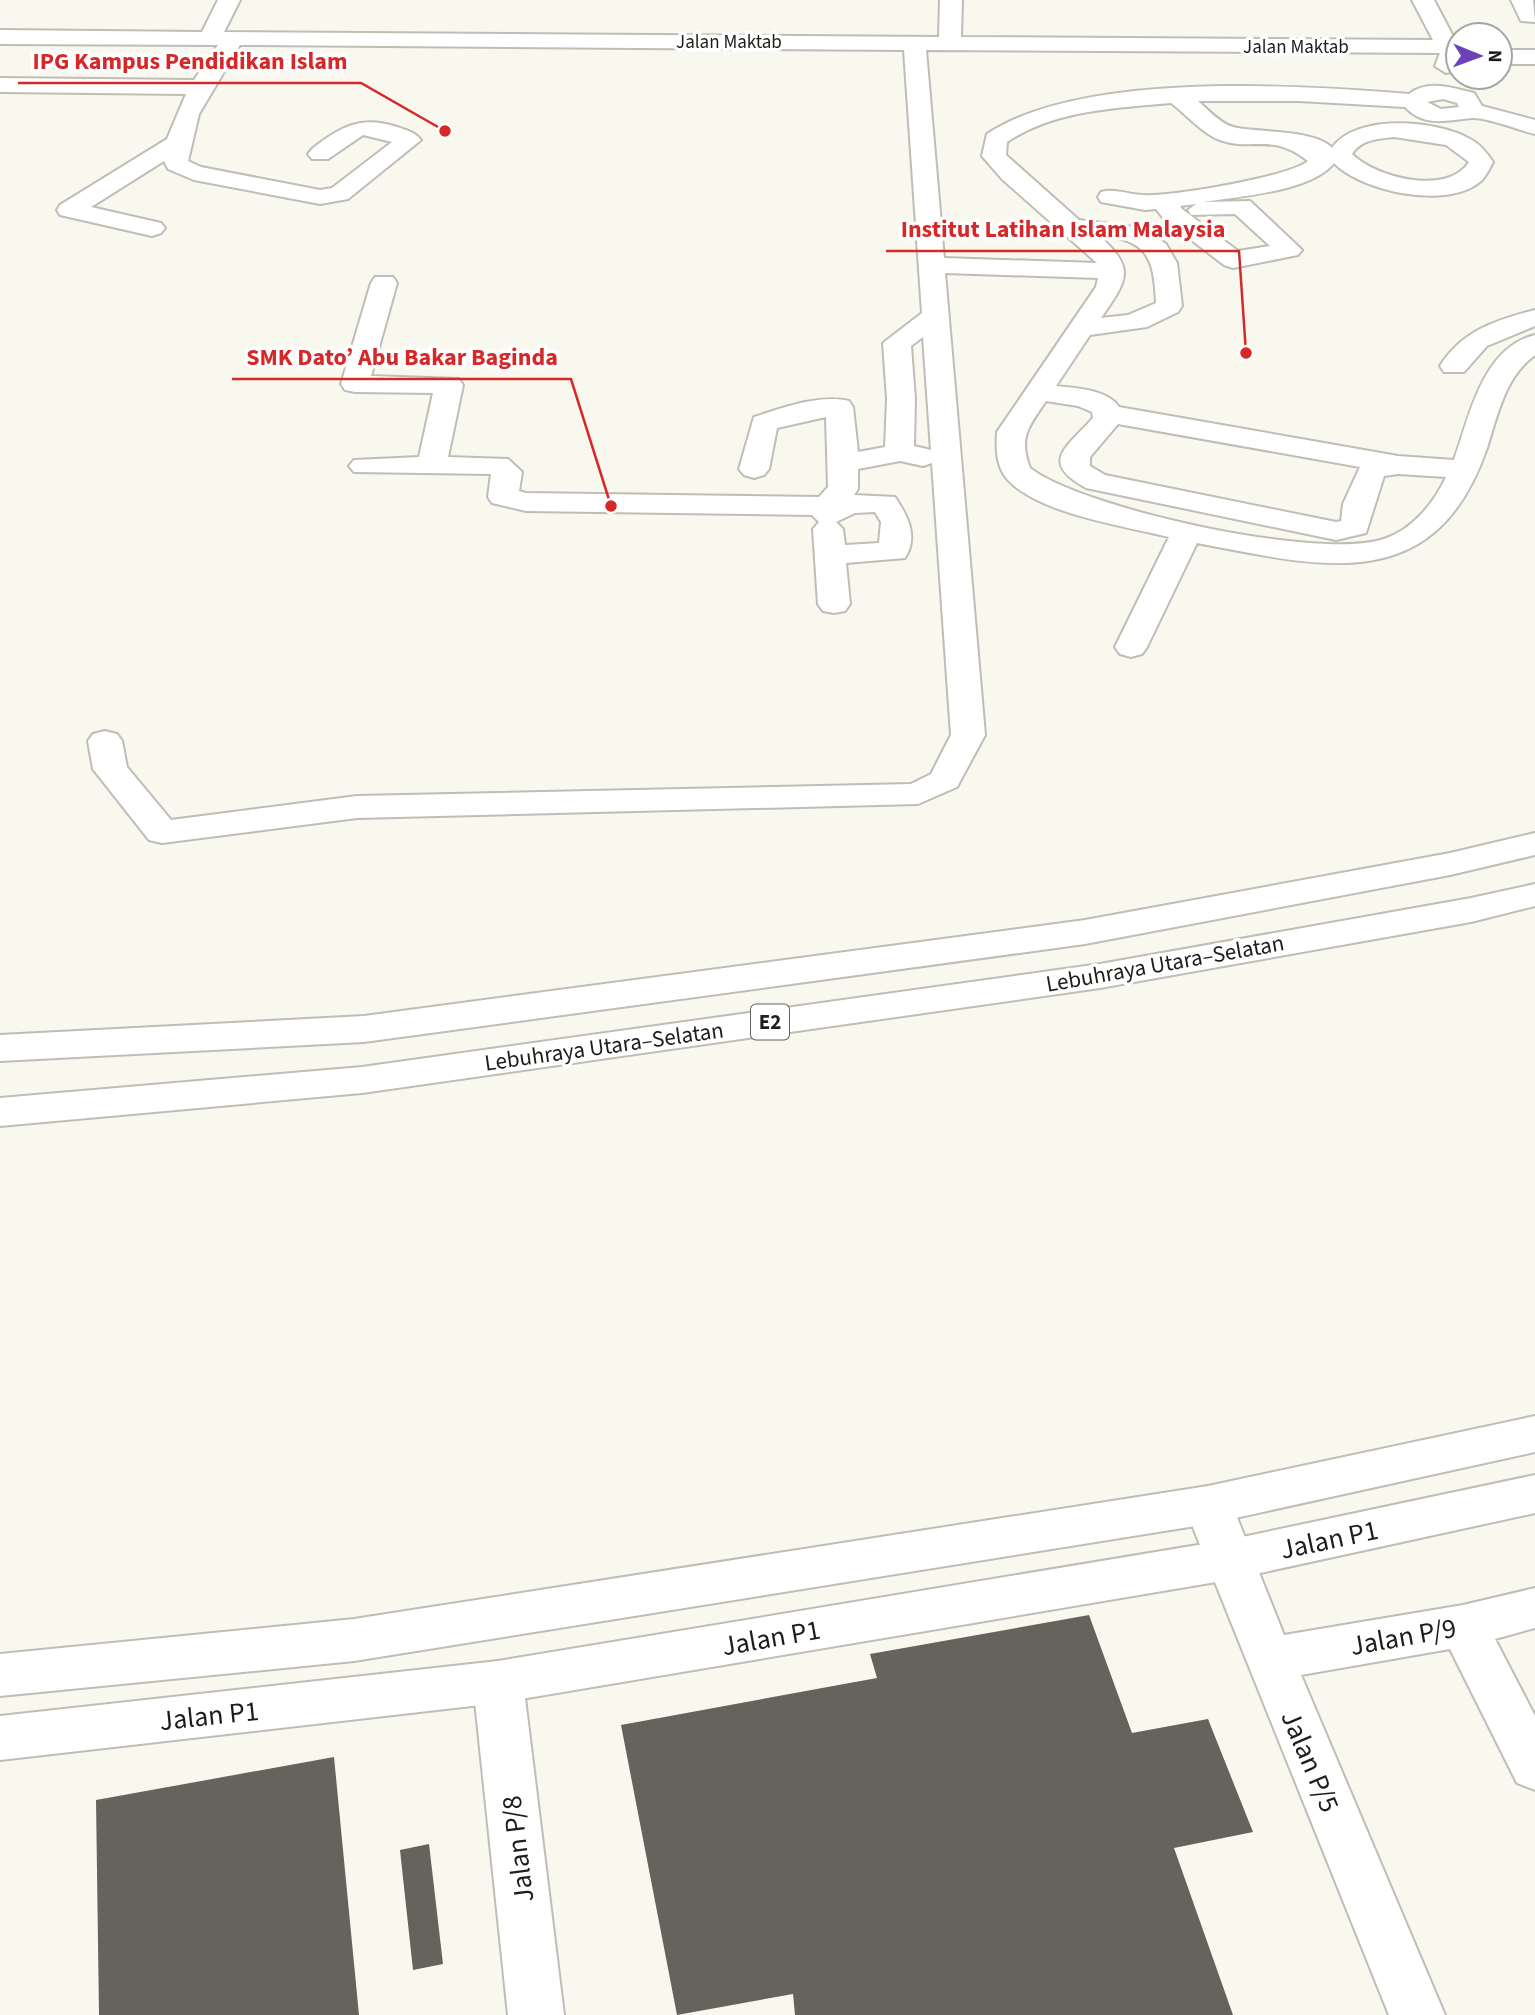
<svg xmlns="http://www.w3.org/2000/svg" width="1535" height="2015" viewBox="0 0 1535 2015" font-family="'Source Sans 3',sans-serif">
  <rect width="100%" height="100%" fill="#f9f8ef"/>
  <!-- building -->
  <path fill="#64635c" d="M1089 1615 1132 1733 1208 1719 1253 1832 1174 1848 1233 2015H795L793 1994 677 2015 621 1725 877 1678 870 1654Z
    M334 1757 359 2015H99L96 1800Z
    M429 1844 443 1964 413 1970 400 1850Z"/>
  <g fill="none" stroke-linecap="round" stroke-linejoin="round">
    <defs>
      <path id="minor" d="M218 0H240L224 32 939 37 940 0H962L961 37 1433 40 1412 0H1434L1455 40H1458V65L1454 71 1446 73 1435 66 1440 53 926 50 944 258 1097 263 1002 179 982 156 987 134C1082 71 1297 85 1409 94 1428 79 1453 88 1474 93L1482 106 1535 120V134C1518 130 1487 117 1472 118 1447 120 1425 128 1405 107L1299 101H1198C1207 109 1221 124 1233 127 1256 133 1315 129 1332 148 1356 113 1437 120 1470 139 1480 144 1487 153 1493 162 1490 168 1486 176 1481 181 1449 210 1362 192 1334 163 1311 192 1239 196 1203 202L1250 201 1302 250 1298 255 1233 268 1224 265 1164 219 1156 209 1145 210 1101 202 1098 197 1101 192C1116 188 1129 195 1144 195 1170 197 1292 176 1308 161 1271 132 1254 152 1220 140 1203 134 1186 114 1171 103 1116 108 1054 110 1007 142L1006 155 1079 220 1142 228 1166 244 1177 263 1182 306 1178 312 1147 327 1090 335 1056 386C1075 388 1107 389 1119 407L1398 456 1454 460C1470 416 1482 348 1535 335V355C1505 377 1498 414 1487 448 1435 598 1323 567 1197 543L1147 647 1142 654 1131 657 1120 654 1115 647 1169 537C1124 526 1039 514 1007 479 996 466 996 448 997 432L1096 287 1098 278 945 273 985 735 957 787 918 804 357 818 162 843 149 840 93 769 88 741 93 734 105 731 117 734 122 741 127 767 171 820 357 796 911 784 931 774 951 735 932 463 923 466 900 461 858 469V489L854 495 895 497C907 515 919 536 905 558L846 563 850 604 845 611 834 613 823 611 818 604 813 529 819 522 812 515 526 511 492 503 488 497 491 474 354 472 349 466 354 460 419 457 433 393 355 392 345 390 341 384 371 283 375 277H393L397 283 371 376 459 379 463 385 448 457 508 459 522 472 519 491 526 493 819 497 828 487 826 417 777 428 769 469 764 475 754 478 744 475 739 469 754 417C782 408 820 394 849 401L853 407 858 452 885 447 887 399 883 343 922 313 904 50 240 45 199 114 188 161 201 167 320 190 332 188 392 142 363 135 328 159H312L308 154 312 149C340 127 361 115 397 127 406 130 415 132 421 140L348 199 320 204 194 180 168 169 164 161 91 207 161 223 165 228 161 233 152 236 60 215 57 210 60 205 167 139 186 94 0 92V78L194 80 218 45 0 44V30L202 32ZM1443 99 1457 103 1459 107 1441 109 1427 102ZM1394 137 1446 145 1469 162C1448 196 1376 178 1352 154 1362 139 1378 139 1394 137ZM1196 204 1188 210 1191 215 1235 214 1270 246 1238 251 1182 209 1180 206ZM1098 235C1147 240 1154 256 1156 303L1128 315 1101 318C1127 280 1137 269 1098 235ZM923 337 931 450 914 446 915 399 911 346ZM1046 401 1078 406 1092 412 1093 418C1066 448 1039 462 1086 488L1336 540 1366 533 1384 476 1398 474 1446 477C1434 503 1413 529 1384 539 1320 561 1083 509 1030 468 1018 437 1029 426 1046 401ZM1118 424 1360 467 1343 504 1341 521 1336 522 1105 475 1090 466V457ZM875 512 881 522 879 543 845 545 843 529 836 522 855 513Z
        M1511 0H1533L1535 22 1521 21Z
        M1500 50H1535V64H1500Z
        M1535 310V326L1487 346 1464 372H1444L1440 366C1462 331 1496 320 1535 310Z
        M1208 1486 1225 1492 1232 1505 1284 1635 1463 1605 1535 1588V1628L1495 1639 1535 1716V1790L1517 1783 1450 1649 1301 1675 1445 2015H1389L1184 1505 1191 1492Z
        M498 1661 516 1667 523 1682 564 2015H508L473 1682 480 1667Z"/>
      <path id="major" d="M1535 1416V1452L1208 1524 354 1661 0 1696V1654L354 1619 1208 1486Z
        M1535 1475V1513L1228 1580 498 1703 0 1760V1716L498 1661 1228 1540Z"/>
      <path id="highway" d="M1535 833V855L1450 875 1085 944 364 1042 0 1061V1035L364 1016 1085 920 1450 853Z
        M1535 884V906L1471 922 1100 988 362 1093 0 1126V1098L362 1067 1100 964 1471 898Z"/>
    </defs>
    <!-- minor casing -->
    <use href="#minor" stroke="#bfbdb5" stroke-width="4"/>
    <!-- major casing -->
    <use href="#major" stroke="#bfbdb5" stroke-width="4"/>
    <!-- highway casing -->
    <use href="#highway" stroke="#bfbdb5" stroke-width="4"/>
    <!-- minor -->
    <use href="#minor" fill="#fff" fill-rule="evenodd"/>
    <!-- major -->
    <use href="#major" fill="#fff" fill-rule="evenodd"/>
    <!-- highway -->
    <use href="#highway" fill="#fff" fill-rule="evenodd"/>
  </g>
  <g text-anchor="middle" stroke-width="7" stroke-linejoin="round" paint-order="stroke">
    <!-- far-street labels -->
    <g font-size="19" fill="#1d1d1a" stroke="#fff">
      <text x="729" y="48">Jalan Maktab</text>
      <text x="1296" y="53">Jalan Maktab</text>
    </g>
    <!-- shield labels -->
    <rect fill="#fff" stroke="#61615f" stroke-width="2" x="751" y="1004.5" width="38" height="35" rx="5"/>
    <g font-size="21" font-weight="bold" fill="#1d1d1a">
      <text x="770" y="1029">E2</text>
    </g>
    <!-- street labels -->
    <g font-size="23" fill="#1d1d1a" stroke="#fff">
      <text transform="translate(1165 963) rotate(-10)" y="8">Lebuhraya Utara–Selatan</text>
      <text transform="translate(604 1046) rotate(-8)" y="8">Lebuhraya Utara–Selatan</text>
    </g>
    <!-- near-street labels -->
    <g font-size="28" fill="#1d1d1a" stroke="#fff">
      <text transform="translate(1329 1539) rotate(-12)" y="10">Jalan P1</text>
      <text transform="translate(1403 1636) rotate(-10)" y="10">Jalan P/9</text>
      <text transform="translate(771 1637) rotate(-10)" y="10">Jalan P1</text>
      <text transform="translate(209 1715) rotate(-6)" y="10">Jalan P1</text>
      <text transform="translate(1311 1761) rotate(67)" y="10">Jalan P/5</text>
      <text transform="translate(517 1849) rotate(-97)" y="10">Jalan P/8</text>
    </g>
  </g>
  <!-- callouts -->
  <path fill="none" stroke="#d62828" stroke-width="2.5" d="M445 131L361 83H18M1246 353L1239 251H886M611 506L571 379H232"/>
  <g fill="#d62828" stroke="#fff" stroke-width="2.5">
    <circle cx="445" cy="131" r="7"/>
    <circle cx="1246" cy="353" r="7"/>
    <circle cx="611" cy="506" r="7"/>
  </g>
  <g font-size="24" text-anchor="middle" font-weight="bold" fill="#d62828" stroke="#fff" stroke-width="7" stroke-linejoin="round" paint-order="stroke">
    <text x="190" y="69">IPG Kampus Pendidikan Islam</text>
    <text x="1063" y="237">Institut Latihan Islam Malaysia</text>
    <text x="402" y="365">SMK Dato’ Abu Bakar Baginda</text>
  </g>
  <!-- north arrow -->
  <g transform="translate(1479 56) rotate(91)"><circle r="33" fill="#ffffff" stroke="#a5a5a3" stroke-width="2"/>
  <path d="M0-5L12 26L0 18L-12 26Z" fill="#6c42ba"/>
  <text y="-10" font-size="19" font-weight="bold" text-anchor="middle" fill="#1d1d1a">N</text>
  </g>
</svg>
